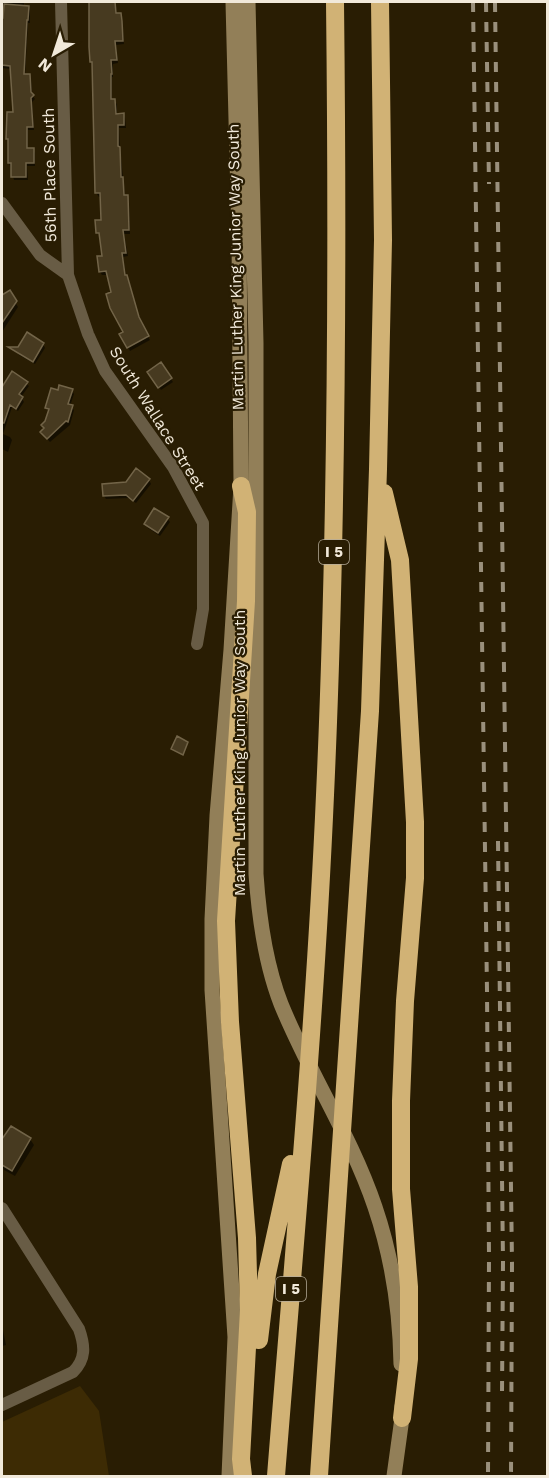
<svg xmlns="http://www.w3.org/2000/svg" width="549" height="1478" viewBox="0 0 549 1478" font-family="'Work Sans',sans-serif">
  <rect width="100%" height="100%" fill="#291d03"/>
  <!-- green -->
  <path fill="#3d2b04" d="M80 1386 99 1411 109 1476H2V1422Z"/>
  <!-- shadow -->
  <path fill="#0007" d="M2 2H24V7H28L30 11V23H28L25 76 29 75 31 79 32 95 35 99 32 102 34 130H28V150H33L35 153V166H27L28 180H14L9 163 8 139 15 114 11 69 2 68Z
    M90 2H115L117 15H120L122 18 124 44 116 45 118 63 113 64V77H112V100L117 104V115H123L125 118 126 128H119L120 149 125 196 129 200 130 234H124L128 256 123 257 126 277 129 280 140 323 150 340 130 351 121 335 125 333 108 275H102L100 272 104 257 101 236 97 233 102 222 101 197H99L96 193Z
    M9 292 18 307 2 332V295Z
    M43 344 45 348 35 364 19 355 17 351Z
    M161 364 173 382 161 390 149 373Z
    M13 373 29 386 21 397 24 402 18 411 12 407 3 434 10 437 12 440 8 452 2 449V390Z
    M72 390 74 394 70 406 74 410 70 425 50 442 41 432 45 428 49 412 47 408 59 392Z
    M149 480 151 484 136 503 129 498 106 499 104 496Z
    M167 518 170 522 160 536 148 528 146 524Z
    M6 1134 30 1139 34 1145 15 1176 4 1170 2 1165V1144Z
    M2 1325 6 1345 2 1346Z"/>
  <!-- building -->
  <path fill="#473a20" stroke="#726448" stroke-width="1.5" d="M89 2H115L116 13H121L122 21 123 41H115L117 60H111L112 74H111V99H115L116 114 124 113V125H118V146L120 147 121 177H123L124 195H128L129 230H123L126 253H122L125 275H127L139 317 149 336 127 348 119 334 123 332 110 308 106 294 111 292 106 271 99 272 97 256H102L99 233H96L95 220H101L100 193H95L92 62H90L89 47Z
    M4 4 29 6 28 20H27L24 74H30L31 92 34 95 31 98 33 127H27V148H34V163H26V177H11V163H8V139H6L7 112H13L10 66 2 65V18H3Z
    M10 290 17 301 2 323V295Z
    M27 332 44 343 33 362 8 347H18Z
    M161 362 172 378 158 388 147 372Z
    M12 371 28 382 19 394 23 397 16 409 10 405 4 423H2V387Z
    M59 385 73 389 68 404 73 405 68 422 66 421 47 439 40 432 44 428 41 425 45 421 49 409 45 408 51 388 58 390Z
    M136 468 150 479 133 501 126 495 103 496 102 484 126 482Z
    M154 508 169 517 158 533 144 524Z
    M177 736 188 742 183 755 171 749Z
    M11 1126 31 1138 12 1171 2 1165V1139Z"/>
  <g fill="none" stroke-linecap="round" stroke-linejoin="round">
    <!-- minor -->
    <path stroke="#685c45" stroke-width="12" d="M61 2 68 275
      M2 203 40 255 68 275 88 334 105 371 173 467 203 523V609L197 644
      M2 1208 79 1329C85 1346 86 1359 73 1372L2 1405"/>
    <!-- secondary -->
    <path stroke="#927f58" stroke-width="15" d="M248 2 256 343V874C259 918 265 963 281 1004 309 1073 351 1136 375 1207 392 1257 400 1311 401 1364
      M229 1476 235 1337 212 990V919L217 816 231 650 241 486 239 237 233 2
      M394 1476 402 1418V1406"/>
    <!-- motorway -->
    <path stroke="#d1b275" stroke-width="18" d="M241 486 247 512 246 601 226 921 230 1022 247 1238 249 1310 241 1459 243 1476
      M384 493 400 560 415 822V878L405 1001 401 1101V1189L409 1287V1359L402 1418
      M259 1340 267 1274 291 1164
      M276 1476C294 1250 315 1023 325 795 337 531 338 266 335 2
      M319 1476 370 711 378 469 383 240 380 2"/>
    <!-- rail -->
    <path stroke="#9a907c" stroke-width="4" stroke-dasharray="10 10" stroke-linecap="butt" d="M473 2 487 991 489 1257 488 1476
      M486 2 489 184
      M495 2 512 1262 511 1476
      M498 841 503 1261 502 1393"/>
  </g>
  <g text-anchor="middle" stroke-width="4.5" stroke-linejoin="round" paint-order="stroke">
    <!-- shield labels -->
    <g fill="#291d03" stroke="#b5ac9a" stroke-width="1.5">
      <rect x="319" y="540" width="30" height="24" rx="4.5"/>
      <rect x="276" y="1277" width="30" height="24" rx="4.5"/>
    </g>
    <g font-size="15" font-weight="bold" fill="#f1e9da">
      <text x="334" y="557">I 5</text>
      <text x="291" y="1294">I 5</text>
    </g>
    <!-- street labels -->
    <g font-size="16" fill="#f1e9da" stroke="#291d03">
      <text transform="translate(49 175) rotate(-91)" y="6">56th Place South</text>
      <text transform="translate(235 267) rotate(-91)" y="6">Martin Luther King Junior Way South</text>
      <text transform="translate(158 418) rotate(58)" y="6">South Wallace Street</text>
      <text transform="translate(239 753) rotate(-90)" y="6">Martin Luther King Junior Way South</text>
    </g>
  </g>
  <!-- border -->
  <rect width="549" height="1478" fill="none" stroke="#f1e9da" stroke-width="6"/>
  <!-- north arrow -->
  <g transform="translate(54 54) rotate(219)" stroke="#291d03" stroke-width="4.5" paint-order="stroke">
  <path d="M0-4.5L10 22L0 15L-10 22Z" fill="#f1e9da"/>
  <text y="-9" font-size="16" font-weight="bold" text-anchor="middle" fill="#f1e9da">N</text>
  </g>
</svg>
